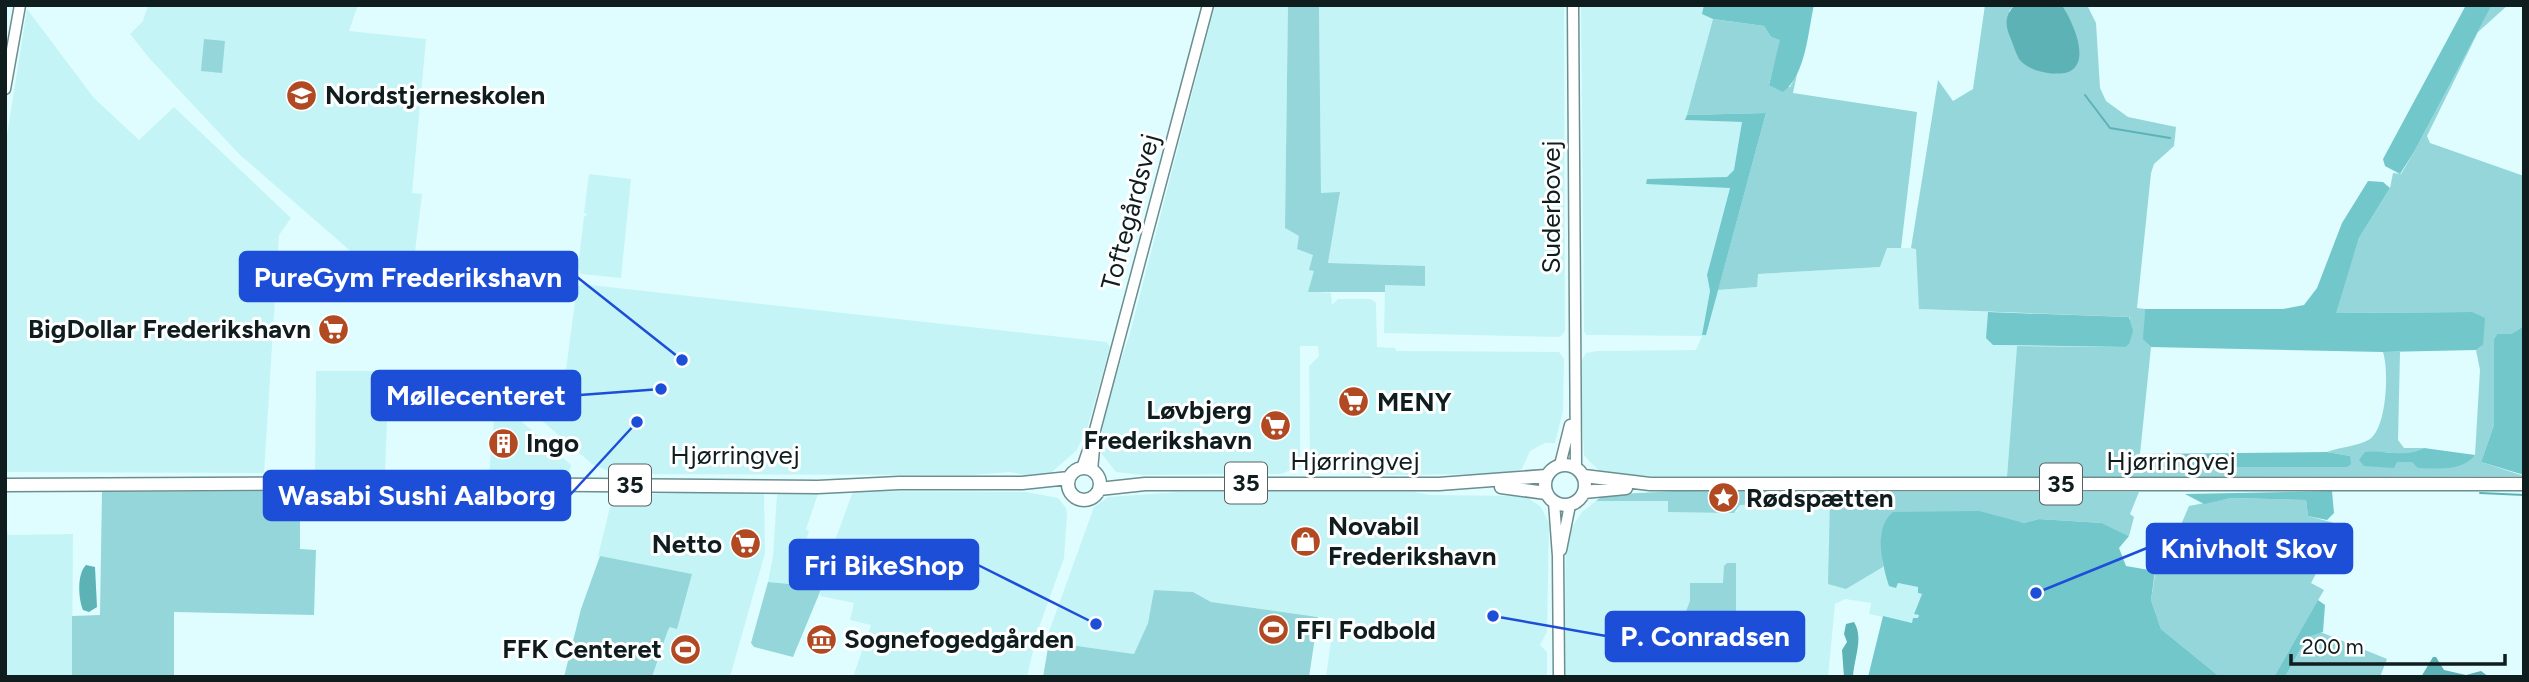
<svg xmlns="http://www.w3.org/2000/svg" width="2529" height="682" viewBox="0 0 2529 682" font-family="Figtree,sans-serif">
  <rect width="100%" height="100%" fill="#dffdff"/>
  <!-- built -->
  <path fill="#c5f4f7" d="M148 5H358L349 31 426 39 412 193 422 194 409 302 239 154 150 59 130 34 143 21Z
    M1215 5H1288L1285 228 1299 236 1298 249 1313 254 1319 292 1331 293 1332 305 1338 299H1371L1376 303 1377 347 1395 348 1396 351 1559 352 1564 359 1563 411 1555 443H1545L1530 451 1522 469 1504 474 1371 475 1350 470H1315L1310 461 1309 366 1319 356 1318 346H1300V466L1281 474 1142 475 1116 472 1101 453 1100 441 1107 403 1130 333Z
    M1319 5H1564L1565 331 1560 337 1384 333 1385 285 1400 265 1328 263 1340 193 1321 194Z
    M1581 5H1704L1703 14 1713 19 1686 120 1742 122 1740 149 1707 275 1710 291 1702 335H1706L1718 290 1757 287V274L1880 267 1887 248H1916L1920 309 1988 312 1987 338 1993 345 2017 346 2007 477 1651 476 1603 474 1589 461 1584 455 1582 415V360L1586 353 1597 351 1696 350 1702 336 1595 335H1586L1584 331Z
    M27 9 94 98 139 140 174 107 291 218 279 235 264 473 5 472V148Z
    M589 174 631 179 621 278 581 274 578 267 584 217 588 214 584 213Z
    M581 284 1107 342 1110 347 1087 429 1076 451 1052 472 1026 475 1010 472 972 475 616 474 592 464 540 419 566 369 577 287Z
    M316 371H389L385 473H315Z
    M496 399 571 465 569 474H489Z
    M614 491 646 494 764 491 765 553 730 677H652L668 630 670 627 677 628 691 574 598 556Z
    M819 491 806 529 809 531 804 547 810 549 805 567 824 571 853 491 1026 492 1058 498 1066 508 1067 515 1064 558 1038 630 1027 677H853L871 625 850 620 854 603 820 596 821 587 768 582 773 556 777 495 781 492Z
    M1181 492H1414L1430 495 1525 496 1541 507 1549 523 1547 632 1540 645 1547 652V677H1326L1334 619 1211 602 1193 592 1154 590 1148 623 1134 654 1049 642 1046 640 1094 507 1108 497Z
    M1814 492H1836L1830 500 1846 589 1883 567 1889 586 1897 583 1919 587 1918 593 1922 594 1914 613 1919 615 1918 619 1912 623 1869 614 1871 603 1845 599 1835 604 1828 677H1564L1566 536 1582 512 1596 501H1668V511L1737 512 1740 505H1816L1818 495Z
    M5 521 8 535 73 534 72 677H5Z"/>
  <!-- green -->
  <path fill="#94d6d9" d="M1288 5H1319L1321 193 1340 192 1328 263 1425 266V286L1385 285V292H1308L1314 271 1309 270 1313 255 1297 249 1299 236 1285 228Z
    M1985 5H2015L2009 11 2054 74C2095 76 2075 26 2062 5H2087L2096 23 2100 88 2106 101 2128 117 2176 127 2174 146 2154 164 2151 173 2137 308 2145 309 2144 339 2151 347 2140 454 2133 456 2132 462 2136 467H2347L2350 456 2327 452C2340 447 2360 446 2370 439 2387 427 2389 370 2383 352H2400L2398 440 2404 448H2424L2412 455 2384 452 2396 462 2475 455 2480 370 2476 350 2483 345 2471 312 2335 313 2359 238 2390 188 2393 173 2401 174 2414 152 2492 5H2508L2478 32 2427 136 2430 143 2524 176V326L2511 334H2497L2494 339V425L2481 462 2524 476 2007 477 2017 346 2125 347 2130 317 1919 309 1916 249 1911 248 1938 80 1953 101 1973 89Z
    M1713 19 1764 26 1771 37 1781 40 1769 84 1790 87 1797 74 1793 93 1917 112 1901 248H1887L1880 267 1758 274 1757 287 1718 290 1766 113 1687 115Z
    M204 39 225 41 222 73 201 71Z
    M300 491V549L316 550 314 615 174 612V677H72V616L100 615 102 492Z
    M1675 491 1814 492 1818 503 1740 505 1734 513 1668 512V501H1596L1603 495Z
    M1836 492H2139L2130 514 2134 517 2129 536 2102 523 2039 519 2024 523 2004 519 1881 536 1883 567 1846 589 1828 584 1830 500Z
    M2231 498 2306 500 2308 516 2342 525 2311 583 2324 590 2274 677H2220L2161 629 2151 600 2159 550 2167 533 2177 534 2189 506Z
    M600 556 692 574 677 629 670 627 668 630 652 677H564L581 609Z
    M1727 563H1736V631L1678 632 1690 601V583H1723L1724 566Z
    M768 582 822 587 793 657 754 647 751 643Z
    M1154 590 1193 592 1211 602 1318 617 1309 677H1043L1049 642 1134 654 1148 623Z
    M2314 632 2323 633 2387 659 2380 677H2285L2307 637Z"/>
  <!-- forest -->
  <path fill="#72c7cb" d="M1704 5H1814C1808 31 1806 75 1783 92L1769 85 1780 40 1771 37 1764 26 1713 19 1702 14Z
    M2466 5H2492L2414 152 2400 174 2385 166 2383 159Z
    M1766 113 1706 335H1702L1710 291 1707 275 1730 188 1646 184 1647 179 1727 177 1734 170 1742 122 1685 120 1687 115Z
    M2368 181 2383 182 2390 188 2359 238 2336 313 2472 312 2485 318 2483 345 2476 350 2383 352 2151 347 2143 339 2145 309H2283L2304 305 2317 288 2342 223Z
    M1988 312 2129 317 2133 331 2129 344 2125 347 1993 345 1986 338Z
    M2524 326V475L2481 462 2494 425V339L2497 334H2511Z
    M2424 448 2475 455C2461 472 2439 468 2418 468L2412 462H2397L2394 468 2364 466 2359 460 2365 452C2385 449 2404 459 2424 448Z
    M2327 452 2350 456 2351 464 2347 467H2136L2132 462 2133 456 2140 454Z
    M2332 491 2334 513 2327 520 2308 516 2306 500 2231 498 2204 504 2185 494Z
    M1979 511 2024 523 2039 519 2102 523 2129 536 2119 548 2126 566 2155 571 2151 600 2161 629 2220 677H1868L1883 616 1912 623 1913 618H1918L1919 615 1914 614 1922 594 1918 593V587L1898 583 1896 588 1889 586C1882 565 1873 528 1893 512Z
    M2318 600 2325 605 2323 632 2307 637 2285 677H2274Z"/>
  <!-- water -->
  <path fill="#5db2b6" d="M2015 5H2062C2078 30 2097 81 2048 73 2037 71 2026 68 2019 59 2016 53 2013 45 2011 39 2005 26 2004 16 2015 5Z
    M86 565 95 567 97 607 89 612 83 610C78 598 77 574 86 565Z
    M1854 622C1864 638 1854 658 1853 677H1844L1842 650 1847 642 1844 634 1846 624Z
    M2433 657H2436L2444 670 2466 675 2481 671 2489 677H2421Z"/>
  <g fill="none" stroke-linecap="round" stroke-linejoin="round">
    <!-- stream -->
    <path stroke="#5db2b6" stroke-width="2" d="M2085 95 2110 128 2170 138
      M2480 493 2524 495"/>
    <defs>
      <path id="tertiary" d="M1573 5 1576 468
        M5 89 20 5
        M1560 465 1570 425
        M1082 468 1095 430 1208 5
        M1092 470 1095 438
        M1554 502 1558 556 1559 677
        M1561 550 1570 505"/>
      <path id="primary" d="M1545 485a20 20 0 1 1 40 0a20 20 0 1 1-40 0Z
        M1068 484a16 16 0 1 1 32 0a16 16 0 1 1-32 0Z
        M1584 476 1650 484H2524
        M5 485 378 483 818 487 899 483H1022L1069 478
        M1501 487 1546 493
        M1099 489 1145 484H1439L1546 476
        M1584 492 1626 488"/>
    </defs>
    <!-- tertiary casing -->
    <use href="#tertiary" stroke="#6b8e8f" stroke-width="13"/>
    <!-- primary casing -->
    <use href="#primary" stroke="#6b8e8f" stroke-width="15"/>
    <!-- tertiary -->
    <use href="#tertiary" stroke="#fff" stroke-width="10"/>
    <!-- primary -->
    <use href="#primary" stroke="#fff" stroke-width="12"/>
  </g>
  <!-- icons -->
  <defs>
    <symbol id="school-disc" viewBox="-11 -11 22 22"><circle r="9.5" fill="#b14a22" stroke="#fff"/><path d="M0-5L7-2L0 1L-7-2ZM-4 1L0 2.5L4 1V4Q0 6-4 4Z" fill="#fff"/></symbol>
    <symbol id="supermarket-disc" viewBox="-11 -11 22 22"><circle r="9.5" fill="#b14a22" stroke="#fff"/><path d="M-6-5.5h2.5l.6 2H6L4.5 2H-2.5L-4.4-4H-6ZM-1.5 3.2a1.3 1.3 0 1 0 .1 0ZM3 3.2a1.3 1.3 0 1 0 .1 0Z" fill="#fff"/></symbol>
    <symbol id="building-disc" viewBox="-11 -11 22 22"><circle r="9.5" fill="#b14a22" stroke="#fff"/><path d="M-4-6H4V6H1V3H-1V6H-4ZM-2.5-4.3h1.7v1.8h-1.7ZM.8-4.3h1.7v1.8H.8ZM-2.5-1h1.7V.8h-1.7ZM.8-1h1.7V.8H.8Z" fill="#fff"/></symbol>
    <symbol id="sight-disc" viewBox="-11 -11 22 22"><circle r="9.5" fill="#b14a22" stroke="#fff"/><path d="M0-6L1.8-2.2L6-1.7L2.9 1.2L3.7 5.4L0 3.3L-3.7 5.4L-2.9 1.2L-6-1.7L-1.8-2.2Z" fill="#fff"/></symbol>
    <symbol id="shop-disc" viewBox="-11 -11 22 22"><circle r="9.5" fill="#b14a22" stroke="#fff"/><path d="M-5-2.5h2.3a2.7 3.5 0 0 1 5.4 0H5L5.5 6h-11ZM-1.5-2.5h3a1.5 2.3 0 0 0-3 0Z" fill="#fff"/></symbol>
    <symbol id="stadium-disc" viewBox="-11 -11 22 22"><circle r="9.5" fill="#b14a22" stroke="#fff"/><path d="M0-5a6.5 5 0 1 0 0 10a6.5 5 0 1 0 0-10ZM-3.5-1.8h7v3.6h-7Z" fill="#fff"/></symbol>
    <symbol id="museum-disc" viewBox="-11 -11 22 22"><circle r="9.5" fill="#b14a22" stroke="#fff"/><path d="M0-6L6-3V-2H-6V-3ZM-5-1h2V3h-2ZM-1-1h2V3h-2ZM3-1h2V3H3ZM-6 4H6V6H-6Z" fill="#fff"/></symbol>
  </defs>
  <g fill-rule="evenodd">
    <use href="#school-disc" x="284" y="78" width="35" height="35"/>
    <use href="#supermarket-disc" x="316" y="312" width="35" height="35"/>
    <use href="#supermarket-disc" x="1336" y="384" width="35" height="35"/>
    <use href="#supermarket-disc" x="1258" y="408" width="35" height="35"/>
    <use href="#building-disc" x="486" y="426" width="35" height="35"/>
    <use href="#sight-disc" x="1706" y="480" width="35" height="35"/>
    <use href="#shop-disc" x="1288" y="524" width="35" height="35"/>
    <use href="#supermarket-disc" x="728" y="526" width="35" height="35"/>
    <use href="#stadium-disc" x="1256" y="612" width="35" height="35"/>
    <use href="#museum-disc" x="804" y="622" width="35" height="35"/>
    <use href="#stadium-disc" x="668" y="632" width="35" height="35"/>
  </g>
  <g text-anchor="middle" stroke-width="6" stroke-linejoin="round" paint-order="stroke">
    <!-- shield labels -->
    <g fill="#fff" stroke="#576162" stroke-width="2">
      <rect x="1225" y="462.5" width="42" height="41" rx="5"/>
      <rect x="2040" y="463.5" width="42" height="41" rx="5"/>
      <rect x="609" y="464.5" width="42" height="41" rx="5"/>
    </g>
    <g font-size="24" font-weight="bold" fill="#0f1d1e">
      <text x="1246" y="491">35</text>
      <text x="2061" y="492">35</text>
      <text x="630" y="493">35</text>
    </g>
    <!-- poi labels -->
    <g font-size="26" font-weight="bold" fill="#0f1d1e" stroke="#fff" text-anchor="start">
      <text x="325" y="104">Nordstjerneskolen</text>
      <text x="311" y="338" text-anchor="end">BigDollar Frederikshavn</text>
      <text x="1377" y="411">MENY</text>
      <text x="1252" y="419" text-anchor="end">Løvbjerg<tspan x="1252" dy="30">Frederikshavn</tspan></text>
      <text x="526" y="452">Ingo</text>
      <text x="1746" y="507">Rødspætten</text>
      <text x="1328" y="535">Novabil<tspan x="1328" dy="30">Frederikshavn</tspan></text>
      <text x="722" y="553" text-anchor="end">Netto</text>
      <text x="1296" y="639">FFI Fodbold</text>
      <text x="844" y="648">Sognefogedgården</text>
      <text x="662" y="658" text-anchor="end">FFK Centeret</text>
    </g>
    <!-- street labels -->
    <g font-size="26" fill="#0f1d1e" stroke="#fff">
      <text transform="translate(1551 207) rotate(-90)" y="9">Suderbovej</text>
      <text transform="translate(1130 212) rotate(-75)" y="9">Toftegårdsvej</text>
      <text x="735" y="464">Hjørringvej</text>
      <text x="1355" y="470">Hjørringvej</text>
      <text x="2171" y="470">Hjørringvej</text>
    </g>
  </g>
  <!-- callouts -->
  <path fill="none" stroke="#1d4ed8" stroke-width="2.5" d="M682 360L577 277M661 389L580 395M637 422L570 495M2036 593L2147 548M1096 624L978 565M1493 616L1606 636"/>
  <g fill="#1d4ed8" stroke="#fff" stroke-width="2.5">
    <circle cx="682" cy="360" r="7"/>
    <circle cx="661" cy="389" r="7"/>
    <circle cx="637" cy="422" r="7"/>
    <circle cx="2036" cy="593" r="7"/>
    <circle cx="1096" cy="624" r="7"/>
    <circle cx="1493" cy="616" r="7"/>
  </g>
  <g fill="#1d4ed8" stroke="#1d4ed8" stroke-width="2.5">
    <rect x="240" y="252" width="337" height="49" rx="7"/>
    <rect x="372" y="371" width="208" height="49" rx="7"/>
    <rect x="264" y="471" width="306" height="49" rx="7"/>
    <rect x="2147" y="524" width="205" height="49" rx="7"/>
    <rect x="790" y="540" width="188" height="49" rx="7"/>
    <rect x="1606" y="612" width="198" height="49" rx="7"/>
  </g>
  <g font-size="28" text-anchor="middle" font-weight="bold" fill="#fff">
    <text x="408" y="287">PureGym Frederikshavn</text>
    <text x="476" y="405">Møllecenteret</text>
    <text x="417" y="505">Wasabi Sushi Aalborg</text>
    <text x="2249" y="558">Knivholt Skov</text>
    <text x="884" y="575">Fri BikeShop</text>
    <text x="1705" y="646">P. Conradsen</text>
  </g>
  <!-- border -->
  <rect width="2529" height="682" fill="none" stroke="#0f1d1e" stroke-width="14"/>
  <!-- scale -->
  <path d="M2291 654v10h214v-10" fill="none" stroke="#0f1d1e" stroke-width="3.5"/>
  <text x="2302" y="654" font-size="21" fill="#0f1d1e" stroke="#ffffff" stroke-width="5" paint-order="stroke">200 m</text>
</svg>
